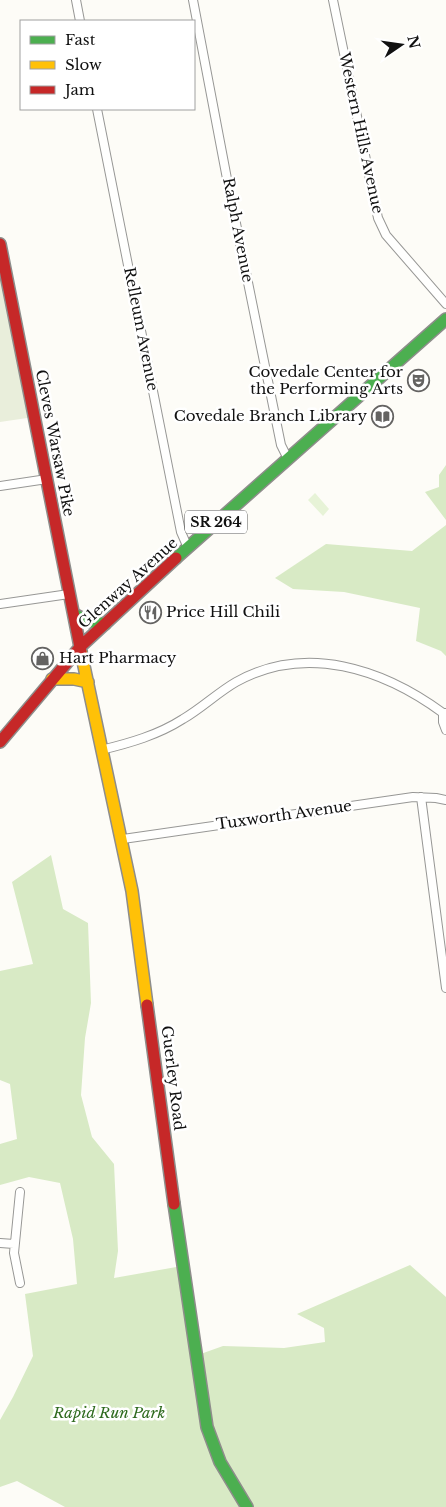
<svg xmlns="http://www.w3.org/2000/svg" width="446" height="1507" viewBox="0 0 446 1507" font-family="'Libre Baskerville',serif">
  <rect width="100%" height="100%" fill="#fdfcf7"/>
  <!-- green -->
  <path fill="#e7f3d7" d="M315 493 329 509 323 516 308 500Z"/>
  <!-- forest -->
  <path fill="#d8eac5" d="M446 465V520L425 492 439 487V475Z
    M446 525V656L441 651 416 641 420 608 344 592 293 589 275 578 326 544 412 551Z
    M51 855 63 909 88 923 91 1003 85 1038 81 1095 92 1137 114 1164 118 1251 114 1278 182 1266 195 1356 223 1346 284 1348 325 1342 324 1328 297 1314 410 1265 446 1297V1507H65L17 1481 0 1487V1420L13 1397 33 1356 25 1294 77 1284 73 1239 60 1183 29 1177 0 1185V1144L17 1139 10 1084 0 1080V971L33 964 12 882Z"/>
  <!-- cemetery -->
  <path fill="#e9eedb" d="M0 244 34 417 0 422Z"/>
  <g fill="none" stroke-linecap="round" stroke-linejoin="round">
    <defs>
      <path id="street" d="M76 0 80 21
        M193 0 228 184 281 445 288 459
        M333 0 378 218 386 235 446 304
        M97 109 181 532 188 548
        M0 486 47 479
        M0 604 69 594
        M443 713V722L446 730
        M101 750C130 743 158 735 183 719 202 708 217 693 236 682 306 643 383 669 443 713H446
        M421 797 446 988
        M123 839 413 797 436 798 446 800
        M20 1192 14 1253 20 1283
        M0 1243 14 1244"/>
      <path id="fast" d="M176 558 446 319
        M74 614 87 621 105 624
        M174 1204 207 1427 220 1462 247 1507"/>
      <path id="slow" d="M81 652 132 891 147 1005
        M52 679H74L88 682"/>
      <path id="jam" d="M0 244 81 652
        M0 742 81 646 176 558
        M147 1005 174 1204"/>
    </defs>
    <!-- street casing -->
    <use href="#street" stroke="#979795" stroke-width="10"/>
    <!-- fast casing -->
    <use href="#fast" stroke="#8e8d8b" stroke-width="14"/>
    <!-- slow casing -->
    <use href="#slow" stroke="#8e8d8b" stroke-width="14"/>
    <!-- jam casing -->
    <use href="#jam" stroke="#8e8d8b" stroke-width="14"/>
    <!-- street -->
    <use href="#street" stroke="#fffffe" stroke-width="8"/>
    <!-- fast -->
    <use href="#fast" stroke="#4caf50" stroke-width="11"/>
    <!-- slow -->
    <use href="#slow" stroke="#ffc107" stroke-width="11"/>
    <!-- jam -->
    <use href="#jam" stroke="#c62828" stroke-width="11"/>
  </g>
  <!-- icons -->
  <defs>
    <symbol id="theatre-ring" viewBox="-11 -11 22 22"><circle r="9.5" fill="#fff" stroke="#646362" stroke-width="1.5"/><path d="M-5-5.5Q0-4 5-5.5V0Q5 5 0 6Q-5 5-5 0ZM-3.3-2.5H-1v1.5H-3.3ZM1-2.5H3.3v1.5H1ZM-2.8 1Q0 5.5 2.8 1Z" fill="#646362"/></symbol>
    <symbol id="library-ring" viewBox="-11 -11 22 22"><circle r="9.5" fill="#fff" stroke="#646362" stroke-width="1.5"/><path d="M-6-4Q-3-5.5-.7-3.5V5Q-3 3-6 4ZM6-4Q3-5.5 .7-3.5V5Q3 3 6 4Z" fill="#646362"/></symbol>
    <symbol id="restaurant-ring" viewBox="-11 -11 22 22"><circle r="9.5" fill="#fff" stroke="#646362" stroke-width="1.5"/><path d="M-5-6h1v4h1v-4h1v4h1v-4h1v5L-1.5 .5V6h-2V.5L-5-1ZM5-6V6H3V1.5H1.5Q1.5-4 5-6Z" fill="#646362"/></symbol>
    <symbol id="shop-ring" viewBox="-11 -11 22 22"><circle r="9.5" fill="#fff" stroke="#646362" stroke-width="1.5"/><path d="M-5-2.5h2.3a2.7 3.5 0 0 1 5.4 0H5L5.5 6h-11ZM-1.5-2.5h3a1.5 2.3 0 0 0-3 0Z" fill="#646362"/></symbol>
  </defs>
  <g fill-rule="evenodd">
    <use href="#theatre-ring" x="406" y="368" width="25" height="25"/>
    <use href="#library-ring" x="370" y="404" width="25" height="25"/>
    <use href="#restaurant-ring" x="138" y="600" width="25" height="25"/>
    <use href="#shop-ring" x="30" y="646" width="25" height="25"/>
  </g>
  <g text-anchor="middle" stroke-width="5" stroke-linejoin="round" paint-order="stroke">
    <!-- shield labels -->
    <rect fill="#fff" stroke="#585858" stroke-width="1" x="185" y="510.5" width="62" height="23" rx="4"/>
    <g font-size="14" font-weight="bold" fill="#111">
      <text x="216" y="527">SR 264</text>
    </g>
    <!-- street labels -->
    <g font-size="15" fill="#111" stroke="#fff">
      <text transform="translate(361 133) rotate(78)" y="5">Western Hills Avenue</text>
      <text transform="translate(238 230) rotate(79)" y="5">Ralph Avenue</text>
      <text transform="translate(141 329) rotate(79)" y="5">Relleum Avenue</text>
      <text transform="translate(55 443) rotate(79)" y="5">Cleves Warsaw Pike</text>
      <text transform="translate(128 583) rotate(-42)" y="5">Glenway Avenue</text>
      <text transform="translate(284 815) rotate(-8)" y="5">Tuxworth Avenue</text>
      <text transform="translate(173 1078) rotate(83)" y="5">Guerley Road</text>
    </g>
    <!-- poi labels -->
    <g font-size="15" fill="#111" stroke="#fff" text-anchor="end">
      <text x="403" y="377">Covedale Center for<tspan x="403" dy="17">the Performing Arts</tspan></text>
      <text x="367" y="421">Covedale Branch Library</text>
      <text x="166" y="617" text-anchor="start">Price Hill Chili</text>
      <text x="59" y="663" text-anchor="start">Hart Pharmacy</text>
    </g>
    <!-- park labels -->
    <g font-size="15" font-style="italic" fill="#2f6b1f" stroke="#fff">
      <text x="109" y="1418">Rapid Run Park</text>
    </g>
  </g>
  <!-- legend -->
  <rect x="20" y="20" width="175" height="90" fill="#ffffff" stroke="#a0a0a0"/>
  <rect x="30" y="36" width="25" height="8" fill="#4caf50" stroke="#a0a0a0"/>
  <text x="65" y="45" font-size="15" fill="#111111">Fast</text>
  <rect x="30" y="61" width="25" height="8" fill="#ffc107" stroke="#a0a0a0"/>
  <text x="65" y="70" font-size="15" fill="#111111">Slow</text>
  <rect x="30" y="86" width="25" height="8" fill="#c62828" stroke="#a0a0a0"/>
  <text x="65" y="95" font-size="15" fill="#111111">Jam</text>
  <!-- north arrow -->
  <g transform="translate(401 45) rotate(77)" stroke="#ffffff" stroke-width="4" paint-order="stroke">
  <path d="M0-4L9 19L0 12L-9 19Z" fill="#111111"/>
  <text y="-8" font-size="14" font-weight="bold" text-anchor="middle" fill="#111111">N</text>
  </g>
</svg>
